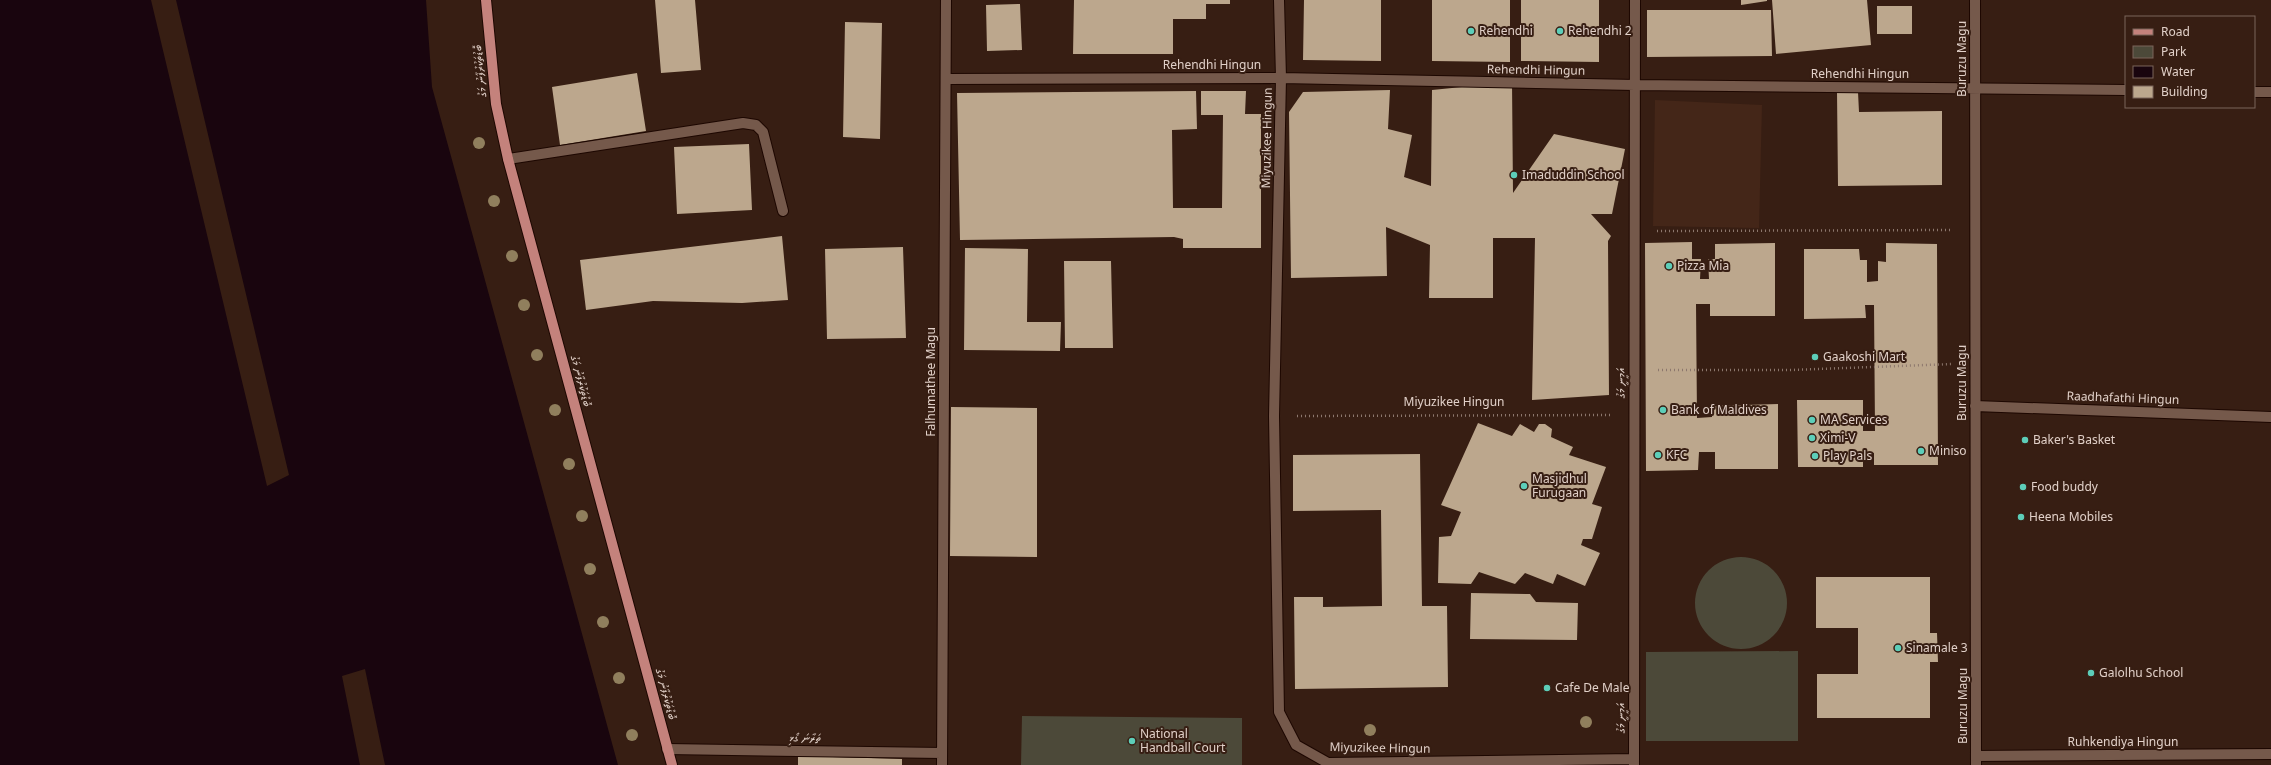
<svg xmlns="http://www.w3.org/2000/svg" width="2271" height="765" viewBox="0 0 2271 765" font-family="Georgia,'Noto Sans Thaana',serif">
  <rect width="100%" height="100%" fill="#371e13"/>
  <!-- built -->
  <path fill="#442618" d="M1655 100 1762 105 1759 228 1653 226Z"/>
  <!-- green -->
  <path fill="#4c4939" d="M1695 603a46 46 0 1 1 92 0a46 46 0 1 1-92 0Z
    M1798 651V741H1646V652Z
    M1022 716 1242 718V765H1021Z"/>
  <!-- water -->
  <path fill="#19050e" d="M0 0H426L432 87 618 765H0Z"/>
  <!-- pier -->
  <path fill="#371e13" d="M151 0H176L289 475 267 486Z
    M365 669 385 765H360L342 676Z"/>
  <!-- building -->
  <path fill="#bca78d" d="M655 0H695L701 70 661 73Z
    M1074 0H1230V4H1206V19H1173V54H1073Z
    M1304 0H1381V61L1303 60Z
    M1432 0H1510V62L1432 61Z
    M1521 0H1599V62L1521 61Z
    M1741 0H1767V1L1741 5Z
    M1772 0H1867L1871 45 1776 54Z
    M1020 4 1022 50 987 51 986 5Z
    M1877 6H1912V34H1877Z
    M1647 10H1771L1772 56 1647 57Z
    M845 22 882 23 880 139 843 137Z
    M637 73 646 131 560 145 552 87Z
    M1512 82 1513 193 1554 134 1625 149 1612 214H1591L1611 236 1608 241 1609 395 1532 400 1535 238H1493V298H1429L1430 245 1386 227 1387 276 1291 278 1289 112 1303 92 1390 90 1388 129 1412 135 1404 177 1431 186 1432 90Z
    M1196 91 1197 129 1172 130 1173 208H1222L1223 115H1201V91H1246L1245 114H1261V248H1183V239L1174 237 960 240 957 93Z
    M1837 92H1858L1859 112 1942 111V185L1838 186Z
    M749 144 752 210 677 214 674 147Z
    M782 236 788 300 742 303 653 301 586 310 580 260Z
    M1692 242V259H1701L1700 279H1709L1708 259H1715V244L1775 243V316H1710V304H1696L1697 418 1712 417V406L1778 404V469H1715V452H1699L1698 470 1646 471 1645 243Z
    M1886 243 1937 244 1938 465H1874V453H1863V467H1798L1797 400H1863V431H1875L1874 305H1865L1866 318 1804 319V249H1859L1860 260H1867V282L1878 281V261L1886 262Z
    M903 247 906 338 827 339 825 249Z
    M965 248 1028 249 1027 322H1061L1060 351 964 350Z
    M1064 261H1111L1113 348H1065Z
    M951 407 1037 408V557L950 556Z
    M1478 423 1512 436 1520 424 1534 432 1539 424H1545L1552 429 1551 437 1573 447 1569 455 1606 467 1592 504 1602 507 1592 539H1583L1581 545 1600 553 1585 586 1557 574 1553 584 1525 573 1515 584 1479 572 1471 584 1438 583 1439 537 1451 536 1461 512 1441 505Z
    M1420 454 1422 606H1447L1448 687 1295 689 1294 597H1323V607L1382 606 1381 510 1293 511V455Z
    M1816 577H1930V633H1937L1938 662H1930V718H1817V674H1858V628H1816Z
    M1471 593 1530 594 1536 602 1578 603 1577 640 1470 639Z
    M798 756 902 759V765H798Z"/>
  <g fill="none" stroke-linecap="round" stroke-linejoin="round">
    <defs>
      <path id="minor" d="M1279 0 1281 78 1274 416 1279 712 1296 745 1328 763 1634 759
        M1975 0 1976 765
        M946 79 1281 78 1635 85 2126 90
        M2254 92H2271
        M508 159 743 123 756 125 763 132 783 211
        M1975 406 2271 417
        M667 749 942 753
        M1976 756 2271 754
        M942 765 946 0
        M1634 765 1635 0"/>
      <path id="major" d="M486 0 496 104 508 159 672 765"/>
    </defs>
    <!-- minor casing -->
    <use href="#minor" stroke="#1d0701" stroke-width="12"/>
    <!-- major casing -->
    <use href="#major" stroke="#1d0701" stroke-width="12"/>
    <!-- path -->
    <path stroke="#8c776d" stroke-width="2.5" stroke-dasharray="1 3" stroke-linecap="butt" d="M1657 231 1952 230
      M1658 370H1791L1953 364
      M1297 416 1612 415"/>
    <!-- minor -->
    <use href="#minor" stroke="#75594b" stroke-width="10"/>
    <!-- major -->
    <use href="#major" stroke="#c4827c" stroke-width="10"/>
  </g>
  <!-- trees -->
  <g fill="#907f5d">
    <circle cx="479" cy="143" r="6"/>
    <circle cx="494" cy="201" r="6"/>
    <circle cx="512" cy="256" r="6"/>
    <circle cx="524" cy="305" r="6"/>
    <circle cx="537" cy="355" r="6"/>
    <circle cx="555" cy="410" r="6"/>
    <circle cx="569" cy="464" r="6"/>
    <circle cx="582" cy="516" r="6"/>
    <circle cx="590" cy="569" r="6"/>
    <circle cx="603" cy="622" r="6"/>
    <circle cx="619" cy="678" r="6"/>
    <circle cx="1586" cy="722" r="6"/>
    <circle cx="1370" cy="730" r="6"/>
    <circle cx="632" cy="735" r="6"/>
  </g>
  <!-- markers -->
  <g fill="#5dceb9" stroke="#371e13" stroke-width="1.5">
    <circle cx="1471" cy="31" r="4"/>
    <circle cx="1560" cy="31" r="4"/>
    <circle cx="1514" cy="175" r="4"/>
    <circle cx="1669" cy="266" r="4"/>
    <circle cx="1815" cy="357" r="4"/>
    <circle cx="1663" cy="410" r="4"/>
    <circle cx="1812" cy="420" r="4"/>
    <circle cx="1812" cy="438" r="4"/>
    <circle cx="2025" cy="440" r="4"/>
    <circle cx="1921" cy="451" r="4"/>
    <circle cx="1658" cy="455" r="4"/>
    <circle cx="1815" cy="456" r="4"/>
    <circle cx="1524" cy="486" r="4"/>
    <circle cx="2023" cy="487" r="4"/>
    <circle cx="2021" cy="517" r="4"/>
    <circle cx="1898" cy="648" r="4"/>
    <circle cx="2091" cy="673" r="4"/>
    <circle cx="1547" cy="688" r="4"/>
    <circle cx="1132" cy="741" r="4"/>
  </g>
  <g text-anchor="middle" stroke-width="4" stroke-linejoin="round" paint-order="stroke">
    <!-- poi labels -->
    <g font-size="12" fill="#e1d0c8" stroke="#371e13" text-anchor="start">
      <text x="1479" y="35">Rehendhi</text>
      <text x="1568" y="35">Rehendhi 2</text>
      <text x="1522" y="179">Imaduddin School</text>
      <text x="1677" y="270">Pizza Mia</text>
      <text x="1823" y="361">Gaakoshi Mart</text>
      <text x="1671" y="414">Bank of Maldives</text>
      <text x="1820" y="424">MA Services</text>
      <text x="1820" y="442">Ximi-V</text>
      <text x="2033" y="444">Baker's Basket</text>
      <text x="1929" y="455">Miniso</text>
      <text x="1666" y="459">KFC</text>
      <text x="1823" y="460">Play Pals</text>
      <text x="1532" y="483">Masjidhul<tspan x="1532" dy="14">Furugaan</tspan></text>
      <text x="2031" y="491">Food buddy</text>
      <text x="2029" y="521">Heena Mobiles</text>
      <text x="1906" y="652">Sinamale 3</text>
      <text x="2099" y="677">Galolhu School</text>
      <text x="1555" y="692">Cafe De Male</text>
      <text x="1140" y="738">National<tspan x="1140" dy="14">Handball Court</tspan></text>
    </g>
    <!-- street labels -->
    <g font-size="12" fill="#e1d0c8" stroke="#371e13">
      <text transform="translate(1962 59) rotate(-90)" y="4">Buruzu Magu</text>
      <text x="1212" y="69">Rehendhi Hingun</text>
      <text transform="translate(1536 70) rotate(1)" y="4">Rehendhi Hingun</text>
      <text transform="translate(480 71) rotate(-96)" y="4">ބޮޑުތަކުރުފާނު މަގު</text>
      <text x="1860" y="78">Rehendhi Hingun</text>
      <text transform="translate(1267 138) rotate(-89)" y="4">Miyuzikee Hingun</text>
      <text transform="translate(581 381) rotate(75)" y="4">ބޮޑުތަކުރުފާނު މަގު</text>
      <text transform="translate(931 382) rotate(-90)" y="4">Falhumathee Magu</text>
      <text transform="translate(1621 383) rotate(-90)" y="4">އަމީނީ މަގު</text>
      <text transform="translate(1962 383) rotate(-90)" y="4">Buruzu Magu</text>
      <text transform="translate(2123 398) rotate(2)" y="4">Raadhafathi Hingun</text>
      <text x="1454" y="406">Miyuzikee Hingun</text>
      <text transform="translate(666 694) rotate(75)" y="4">ބޮޑުތަކުރުފާނު މަގު</text>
      <text transform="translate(1963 706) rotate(-90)" y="4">Buruzu Magu</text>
      <text transform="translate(1621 718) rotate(-90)" y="4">އަމީނީ މަގު</text>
      <text transform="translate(805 738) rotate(1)" y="4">ތަރާނަ ގޯޅި</text>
      <text x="2123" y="746">Ruhkendiya Hingun</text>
      <text transform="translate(1380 748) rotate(1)" y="4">Miyuzikee Hingun</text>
    </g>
  </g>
  <!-- legend -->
  <rect x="2125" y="16" width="130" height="92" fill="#371e13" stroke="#7b655b"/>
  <rect x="2133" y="29" width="20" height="6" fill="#c4827c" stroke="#7b655b"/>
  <text x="2161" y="36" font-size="12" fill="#e1d0c8">Road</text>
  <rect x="2133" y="46" width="20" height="12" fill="#4c4939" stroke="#7b655b"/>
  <text x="2161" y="56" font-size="12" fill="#e1d0c8">Park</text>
  <rect x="2133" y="66" width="20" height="12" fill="#19050e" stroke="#7b655b"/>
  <text x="2161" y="76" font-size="12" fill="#e1d0c8">Water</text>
  <rect x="2133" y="86" width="20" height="12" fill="#bca78d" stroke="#7b655b"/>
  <text x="2161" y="96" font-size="12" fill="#e1d0c8">Building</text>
</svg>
